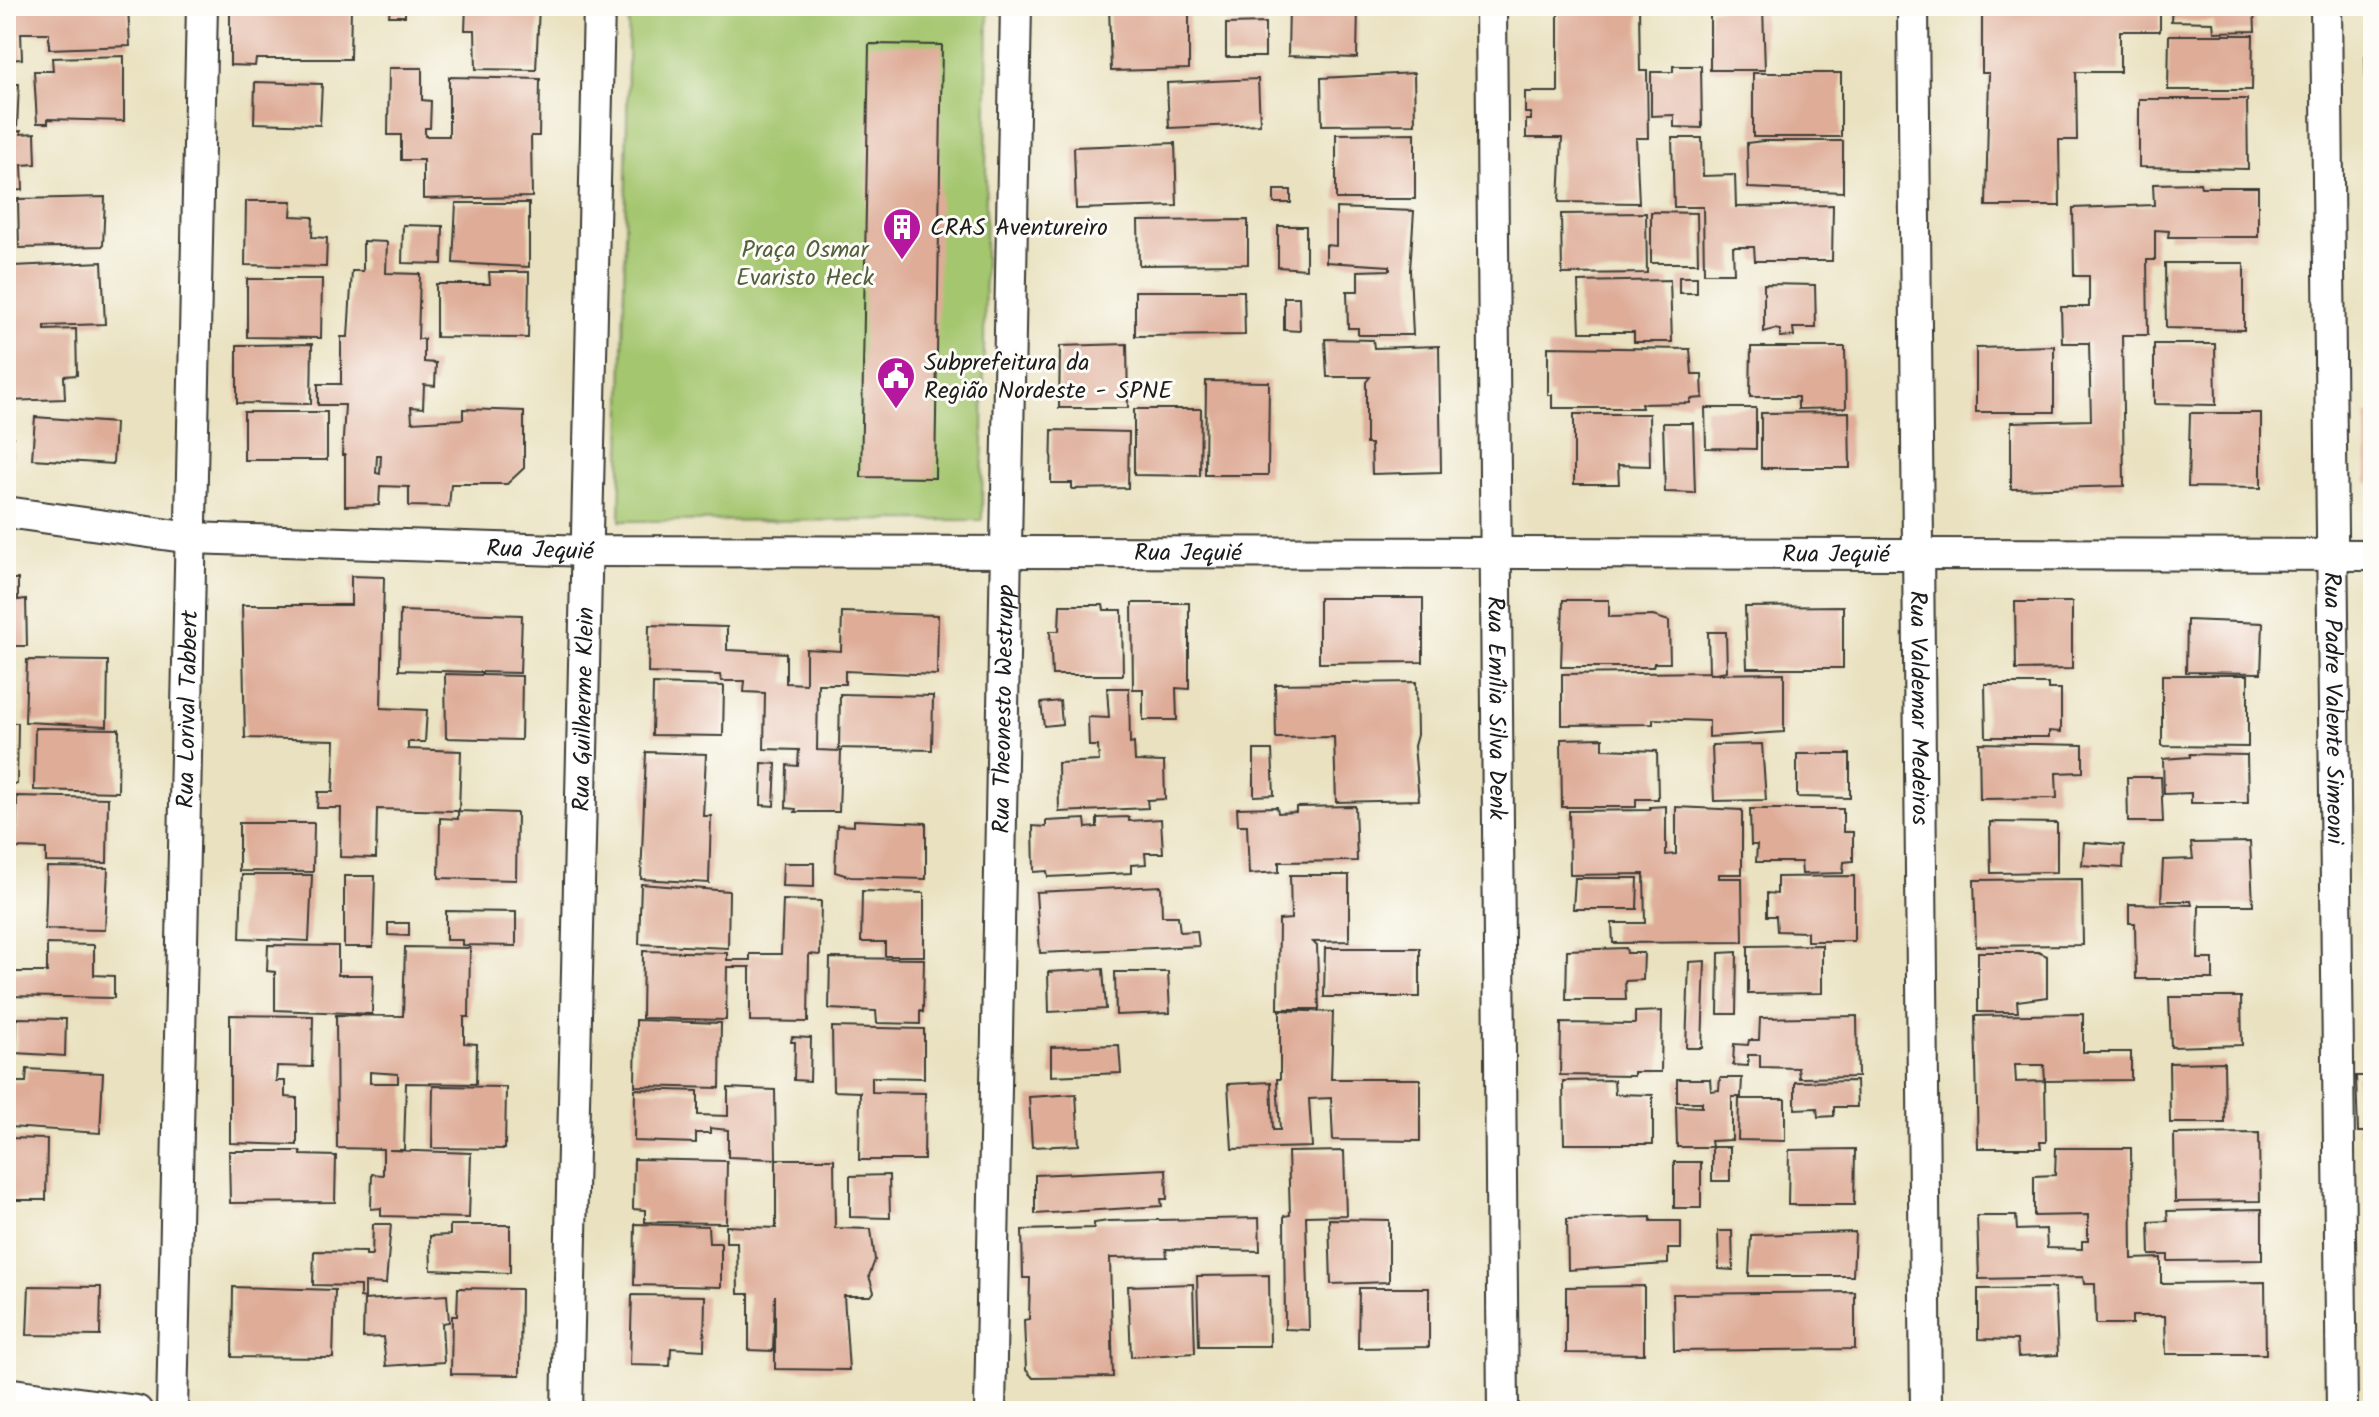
<svg xmlns="http://www.w3.org/2000/svg" width="2379" height="1417" viewBox="0 0 2379 1417" font-family="Kalam,sans-serif">
  <rect width="100%" height="100%" fill="#fdfcf7"/>
  <filter id="ink" filterUnits="userSpaceOnUse"><feTurbulence type="fractalNoise" baseFrequency=".0125" numOctaves="2"/><feDisplacementMap in="SourceGraphic" scale="16" xChannelSelector="R" yChannelSelector="G"/><feConvolveMatrix kernelMatrix="1 2 1 2 8 2 1 2 1" color-interpolation-filters="sRGB"/></filter>
  <filter id="wash" filterUnits="userSpaceOnUse"><feTurbulence type="fractalNoise" baseFrequency=".006" numOctaves="4" result="noise"/><feDisplacementMap in="SourceGraphic" scale="32" xChannelSelector="R" yChannelSelector="G"/><feGaussianBlur stdDeviation="1.8" result="paint"/><feColorMatrix in="noise" values="0 0 0 0 0 0 0 0 0 0 0 0 0 0 0 0 0 1.4 0 .05"/><feComposite in="paint" operator="in"/></filter>
  <g filter="url(#wash)">
    <rect width="100%" height="100%" fill="#e9e1bf"/>
    <!-- green -->
    <path fill="#a4c66e" stroke="#607145" stroke-width="2" d="M629 6H988L982 520 620 521Z"/>
    <g id="blocks">
      <!-- building -->
      <path fill="#deac97" fill-rule="evenodd" d="M6 6H128L130 46 49 49V33H21L22 59 6 60Z
        M230 6H351L350 59H256L255 66 230 65Z
        M390 6H405V16H389Z
        M466 6H539L536 70 476 69 475 30H465Z
        M1109 6H1189V69L1111 71Z
        M1289 6H1358L1357 58 1288 56Z
        M1558 6H1639L1640 71H1647L1648 138H1636L1639 203 1559 202 1562 138H1526V120H1531V113H1525V92H1558Z
        M2160 6V31H2120V72H2076L2077 140H2059L2060 206H1986L1989 73H1982V7Z
        M2172 6H2254L2255 31 2214 32 2213 22 2171 21Z
        M2370 6H2373V32H2370Z
        M1763 8 1765 70H1710V9Z
        M1265 23V57H1226V24Z
        M2169 35H2253L2252 90H2168Z
        M869 44 942 45 935 478 861 477Z
        M124 56V121L48 119V123H37L34 71H53L52 58Z
        M2365 56H2373V87H2366Z
        M1673 66H1701L1702 128 1674 127V115L1651 116V72H1673Z
        M389 68H422V100L431 101 430 128H425V136H449V77L540 79 539 136H531L532 197 423 199V160H401V135H388Z
        M1414 73 1415 124 1322 125 1321 78Z
        M1753 73H1841V137H1753Z
        M1258 79 1260 124 1169 128 1167 83Z
        M255 82 322 84 320 125 254 123Z
        M6 84H19L17 128H6Z
        M2139 99H2247L2248 169 2139 167Z
        M21 131V134L35 133 36 164 22 165 23 190 6 191V132Z
        M1415 133V199H1336V134Z
        M1672 138H1702L1703 176 1735 175 1736 207 1833 205 1832 261H1755L1754 247H1733L1734 273H1704L1703 207H1674Z
        M1763 141H1843V192L1748 188 1747 143Z
        M1175 143 1177 206 1076 209 1074 147Z
        M2200 183 2201 187H2258V237H2168L2169 231 2155 230V260H2147L2148 335H2122L2124 486 2011 489V422L2091 420 2089 343H2062L2061 307H2089V276H2074L2073 208 2154 205 2153 184Z
        M1274 190H1291V203H1274Z
        M105 197 103 246 19 248 18 199Z
        M246 201H292L291 216 313 217 312 237 327 238 326 267 245 265Z
        M456 203H529V267L453 263Z
        M1336 208 1414 211 1410 270 1413 335H1358V328H1348L1347 291H1358V271L1390 270V266L1326 262V245L1336 246Z
        M1651 212 1697 213 1698 263H1651Z
        M1646 213 1647 273 1562 274 1561 214Z
        M1248 220V264L1139 265 1138 221Z
        M403 225 443 226 442 264 402 263Z
        M1278 226H1306V269L1278 267Z
        M363 241 387 242 386 273 420 274 418 339H424V362L436 363 435 386 424 385 423 408 411 407 412 422 463 419V409L524 411V468L507 484H451L449 507 409 506V487L380 486 379 505 345 506V455H342L345 405H318V384H341V337H348L352 271H363ZM377 455H381L380 474 376 473Z
        M102 262 105 324 45 326V330L76 329 77 375 64 376 65 399 6 401V310H14L13 266Z
        M2165 263H2244V330L2166 328Z
        M489 272H529L528 338 436 337V284H490Z
        M1679 277H1697V293H1679Z
        M247 279H322L321 338 247 337Z
        M1670 280 1672 342H1634V332H1580L1578 282Z
        M1764 284 1815 285 1816 328H1793L1794 336 1780 337V330L1774 329 1764 332Z
        M1135 291H1244L1245 335 1135 336Z
        M1284 297H1299L1300 331 1284 330Z
        M1325 339 1373 340 1374 348 1439 346 1441 472 1372 474 1371 444H1366V382L1370 377H1327Z
        M312 344 311 404 237 403V345Z
        M1127 344 1128 408H1059L1060 346Z
        M2154 344H2215L2216 405 2154 404Z
        M2054 346V412H1976V348Z
        M1548 347 1690 349 1692 374H1702L1703 398 1690 399V403L1641 404 1642 408H1552V395H1548Z
        M1751 347H1845L1846 408 1798 409V397H1750Z
        M1206 381 1269 382 1268 475H1205Z
        M1705 408H1756V449L1706 448Z
        M1134 409H1201L1200 476 1134 475Z
        M244 412H327V460H244Z
        M1849 412 1850 468H1761V413Z
        M2190 413H2261V488L2188 487Z
        M1574 414H1649L1650 466 1618 465 1619 484H1574Z
        M2366 414H2373V483H2367Z
        M6 417H13V457H6Z
        M35 417 115 423 113 464 32 459Z
        M1663 423H1693L1695 493 1665 492Z
        M1052 430 1129 432 1128 488 1072 489V483H1051Z
        M351 576 384 577 381 708 427 710 425 742H408V749L461 751 459 811 517 813 516 880 439 878 440 818 458 819V811L377 809 376 858 340 857 341 808H317L318 792H333L335 740 245 738 242 605H351Z
        M6 579H18V600L26 599 27 646H6Z
        M1319 598H1423V662L1319 663Z
        M1563 600H1609V617L1653 616 1669 621 1670 663H1654L1653 667H1561Z
        M2015 602H2072V669L2016 670Z
        M1132 603H1189V689L1176 688 1177 720H1143V689H1133Z
        M1060 605H1103L1104 610H1122L1123 675H1052L1050 631H1059Z
        M1843 606V668H1747L1745 607Z
        M400 611 522 615 520 673 399 670Z
        M842 612 938 615 937 675 845 671V684H818L817 750 841 751 839 812H795L796 809 786 808 787 765 798 766 799 750 764 749 765 693 744 692 745 681H721L720 675 648 673 649 625 727 627V650L786 653V683L806 684V649L841 651Z
        M2187 620 2263 623 2261 673 2186 672Z
        M1708 632H1726L1727 671 1709 674 1784 673V732L1709 737V721L1653 719V724L1562 725V674L1709 672Z
        M27 660 108 661 107 726 25 722Z
        M445 674 522 676 521 740 446 738Z
        M2162 675H2248V747L2162 746Z
        M1416 682 1417 735 1414 746 1419 800 1336 802 1334 737 1276 738 1275 684Z
        M653 684 724 686 723 736 652 735Z
        M1985 684H2048V689H2061V732L2049 731V737H1986Z
        M1107 688H1129L1130 744 1134 743 1135 761 1164 762 1165 799 1147 800 1148 808 1059 812 1058 763 1099 761 1098 746H1089L1088 717 1109 718Z
        M840 694 933 696 932 750 839 748Z
        M1060 701 1062 724 1044 726 1041 703Z
        M6 723H18L17 784H6Z
        M35 728 119 729 118 792 34 790Z
        M1603 738V749L1657 751 1658 799H1636V807H1562L1561 739Z
        M1979 743 2083 745V772L2056 773 2057 798 1980 799Z
        M1762 744 1766 800 1714 801 1712 745Z
        M1254 750H1272L1274 795 1254 796Z
        M646 752 706 754 703 816H711L709 883 641 879Z
        M1797 754H1850V798L1797 797Z
        M2190 754 2247 755 2248 803H2191V793L2164 794 2163 759 2190 757Z
        M762 763 776 764 774 806 761 805Z
        M2127 777H2161L2163 822H2128Z
        M17 796 108 798 107 863 46 862V849L16 848Z
        M1355 806 1357 861 1279 862V872L1249 874 1247 825H1238L1237 808 1277 807 1278 813 1296 812V807Z
        M1666 806V855L1676 854V807L1742 810V874H1719V878H1742L1743 942 1613 943 1612 923H1645L1644 874 1570 875 1569 811 1650 810V807Z
        M1750 809H1843V832H1853V861L1844 862 1843 873 1802 874 1801 862H1756L1757 845H1751Z
        M1129 817V821L1161 819 1163 853H1145L1146 864 1131 865V873L1048 877 1047 871 1034 872 1033 826 1046 827V821L1085 819 1086 828 1097 827V818Z
        M854 820 926 823V879L851 877 835 872 837 825 854 826Z
        M1990 822 2057 823V872L1991 873Z
        M239 823H314L313 872 239 871Z
        M2084 842 2124 845 2123 868 2082 865Z
        M2250 842 2253 905H2199L2198 959H2213V979H2136L2135 923H2129V904L2192 905 2191 901H2161L2163 860 2193 859 2191 843Z
        M783 863H814V887L782 886Z
        M47 867 108 868 105 930 45 929Z
        M242 875H312L309 941 240 938Z
        M1290 875H1349V941L1313 942 1317 946 1319 1009H1278L1279 920 1291 919Z
        M344 876H375L373 947H344Z
        M1854 876V941H1807V932L1777 931 1776 916H1767V893L1777 894V877Z
        M1575 878H1638L1637 909H1573Z
        M2082 879 2083 945 1976 946 1974 880Z
        M641 884 729 891 728 948 639 944Z
        M1161 886 1162 916H1178L1180 932 1197 931 1199 946 1040 953 1036 892Z
        M862 891 924 893V956H885V942H861Z
        M783 900 821 901 820 955 809 954 808 1022 750 1021V967H727L726 1020 642 1018 643 951 727 953V960H750V954H781Z
        M446 911 516 912V946L462 945V940H446Z
        M388 923H409V936L388 935Z
        M47 944 94 945V975L114 976V998L6 996V972H47Z
        M268 945 338 946V975H373L372 1014 275 1010V972L267 971Z
        M1822 945V993L1748 994V946Z
        M405 947 470 948 469 1017H464V1043L477 1044 476 1084 406 1083 404 1150H389L471 1153 469 1218 381 1216V1208L371 1209 372 1174 383 1175V1149L337 1148 336 1015 403 1016ZM370 1072 398 1074V1083H370Z
        M1325 948H1420V997H1324Z
        M1626 948 1627 953H1644L1643 980 1625 981 1626 1000H1566L1567 950Z
        M1737 952 1736 1014H1718L1719 953Z
        M1978 952H2038L2047 956V997L2017 1001 2018 1012H1978Z
        M830 958 924 959 923 1012 920 1011V1024L877 1023 876 1011 829 1009Z
        M1705 961 1702 1048H1686L1689 962Z
        M1103 969 1106 1009 1049 1012 1048 972Z
        M1115 972H1168L1170 1013 1116 1015Z
        M2169 997H2241L2242 1045 2171 1047Z
        M1280 1010 1333 1012 1331 1079H1420V1141L1333 1140 1331 1098 1309 1099 1312 1147 1232 1149 1228 1084 1271 1082 1273 1130H1280L1277 1079H1280Z
        M1662 1011 1661 1072H1634V1076L1560 1075 1561 1023 1635 1024V1012Z
        M2083 1014V1052H2131V1080L2045 1081 2044 1065H2015L2016 1082 2045 1081 2046 1142H2040L2041 1148H1978L1975 1016Z
        M230 1015 313 1016 312 1067 277 1066 276 1081H285V1097L297 1098V1145L230 1143Z
        M1857 1016 1858 1077 1799 1078 1798 1068 1760 1067V1055H1748V1066L1733 1065 1734 1044 1748 1045 1749 1040H1759L1760 1018Z
        M17 1018 66 1019 65 1056 16 1053Z
        M636 1020 721 1023 720 1088 635 1086Z
        M832 1027 924 1029V1078L872 1077V1092L925 1093 924 1160H859L860 1092 833 1091Z
        M792 1037 811 1038 810 1081 794 1080 795 1042H791Z
        M1119 1045 1121 1073 1051 1076V1047Z
        M2224 1062 2225 1123H2170L2169 1063Z
        M27 1069 103 1073 100 1133 10 1127 9 1133 6 1132 12 1082H26Z
        M2356 1076H2373V1132H2358Z
        M1720 1078H1742L1741 1097H1732V1140L1711 1141 1712 1147H1730V1181H1712V1147H1677L1676 1106 1702 1107V1102H1677V1079H1710L1711 1091 1719 1090Z
        M1614 1080 1615 1094 1653 1095V1144H1564L1563 1081Z
        M1856 1081 1857 1107H1834V1116L1818 1117 1817 1108 1795 1109V1082Z
        M433 1086 506 1087 505 1149 432 1148Z
        M728 1088 775 1090 776 1159 728 1157V1130L710 1128V1133H696V1143L634 1141 635 1089 698 1091V1115L728 1116Z
        M1076 1094 1079 1145 1032 1147 1029 1097Z
        M1739 1099H1785V1141L1738 1140Z
        M2259 1133 2260 1201 2175 1202 2174 1134Z
        M6 1138 47 1139 46 1200H6Z
        M2056 1148H2131L2132 1259 2161 1258V1283L2265 1282 2266 1354H2166L2165 1316H2132V1324H2096L2095 1284H2084L2083 1277 1979 1279 1977 1216H2016L2017 1230 2046 1229 2047 1248 2082 1249V1241H2088V1215L2034 1216V1176L2055 1175Z
        M1855 1149 1854 1205H1788L1789 1150Z
        M229 1151H301V1155L336 1156 335 1202 230 1203Z
        M1344 1151 1346 1215 1306 1216 1309 1330 1285 1329 1284 1216 1290 1215 1288 1152Z
        M634 1159 727 1161 726 1223 645 1222V1210L633 1209Z
        M776 1159H834L835 1228 871 1229 875 1260 869 1276 874 1292 871 1296H844L849 1370 775 1369V1295L773 1351 749 1350V1294H738L737 1242H726V1226L776 1228Z
        M1674 1162H1701V1208H1674Z
        M1166 1169 1167 1199H1161L1162 1206 1035 1214V1175Z
        M889 1175 890 1218 850 1217V1176Z
        M2262 1209V1260L2168 1261V1255H2150L2149 1222 2168 1221 2167 1211Z
        M1651 1217V1221H1681V1249H1668V1264L1568 1270 1567 1219Z
        M6 1218H10L9 1264H6Z
        M1259 1218 1260 1251 1166 1249 1167 1257 1110 1258 1113 1377 1033 1378 1026 1370 1024 1320 1029 1319 1030 1278H1023L1022 1230 1094 1228V1223L1108 1221Z
        M1329 1219 1389 1220V1282L1331 1284Z
        M373 1224H391L386 1284 365 1283V1298L360 1297V1286L313 1285 314 1251 366 1252V1255H372Z
        M635 1224 708 1226 709 1243H721V1287L634 1285Z
        M450 1225H510V1273L431 1270 430 1236 450 1235Z
        M1718 1231H1732L1733 1270 1719 1269Z
        M1855 1232 1853 1276H1749L1751 1235Z
        M1269 1275 1270 1346H1199L1197 1276Z
        M1193 1284 1195 1353 1131 1357 1128 1286Z
        M29 1286 101 1287 100 1336 27 1335Z
        M1644 1286V1354L1566 1353V1287Z
        M233 1287 335 1290 333 1358 232 1357Z
        M458 1288 521 1289 520 1375 451 1374 452 1316H457Z
        M1359 1288H1429V1347L1358 1348Z
        M2055 1288 2058 1355 2018 1357 2017 1340 1978 1339V1289Z
        M1855 1292V1349L1674 1351 1673 1294Z
        M447 1295 449 1322 442 1323 444 1362 386 1366 383 1337 363 1338 364 1300Z
        M632 1295 705 1296 704 1350 671 1348 670 1366 630 1365Z"/>
    </g>
  </g>
  <g filter="url(#ink)">
    <use href="#blocks" fill-opacity="0" stroke="#3b3a34" stroke-width="2"/>
    <g fill="none" stroke-linecap="round" stroke-linejoin="round">
      <defs>
        <g id="street">
          <path id="s1" d="M1491 6 1503 1411"/>
          <path id="s2" d="M1913 6 1926 1411"/>
          <path id="s3" d="M2326 6 2342 1411"/>
          <path id="s4" d="M6 512 191 538 587 551 2373 555"/>
          <path d="M6 1393 137 1411"/>
          <path id="s5" d="M172 1411 202 6"/>
          <path id="s6" d="M567 1411 599 6"/>
          <path id="s7" d="M990 1411 1016 6"/>
        </g>
      </defs>
      <!-- street casing -->
      <use href="#street" stroke="#3b3a34" stroke-width="34"/>
      <!-- street -->
      <use href="#street" stroke="#fff" stroke-width="30"/>
    </g>
  </g>
  <!-- icons -->
  <defs>
    <symbol id="building-pin" viewBox="-11 -11 22 30"><path d="M0 17L-7.5 6A9.5 9.5 0 1 1 7.5 6Z" fill="#b5179e" stroke="#fdfcf7"/><path d="M-4-6H4V6H1V3H-1V6H-4ZM-2.5-4.3h1.7v1.8h-1.7ZM.8-4.3h1.7v1.8H.8ZM-2.5-1h1.7V.8h-1.7ZM.8-1h1.7V.8H.8Z" fill="#fff"/></symbol>
    <symbol id="civic-pin" viewBox="-11 -11 22 30"><path d="M0 17L-7.5 6A9.5 9.5 0 1 1 7.5 6Z" fill="#b5179e" stroke="#fdfcf7"/><path d="M-.6-6.5H3V-4.5H.6V-3L4-1V1h2V6H-6V1h2V-1L-.6-3ZM-1.2 2.5V6h2.4V2.5Z" fill="#fff"/></symbol>
  </defs>
  <g fill-rule="evenodd">
    <use href="#building-pin" x="880" y="205" width="44" height="60"/>
    <use href="#civic-pin" x="874" y="354" width="44" height="60"/>
  </g>
  <g text-anchor="middle" stroke-width="6" stroke-linejoin="round" paint-order="stroke">
    <!-- poi labels -->
    <g font-size="24" fill="#1c1c1c" stroke="#fdfcf7" text-anchor="start">
      <text x="930" y="235">CRAS Aventureiro</text>
      <text x="924" y="370">Subprefeitura da<tspan x="924" dy="28">Região Nordeste - SPNE</tspan></text>
    </g>
    <!-- park labels -->
    <g font-size="24" fill="#52603d" stroke="#fdfcf7">
      <text x="805" y="257">Praça Osmar<tspan x="805" dy="28">Evaristo Heck</tspan></text>
    </g>
    <!-- street labels -->
    <g font-size="24" fill="#1c1c1c" stroke="#fdfcf7">
      <text dy="8" stroke="none"><textPath href="#s4" startOffset="536">Rua Jequié</textPath></text>
      <text dy="8" stroke="none"><textPath href="#s4" startOffset="1184">Rua Jequié</textPath></text>
      <text dy="8" stroke="none"><textPath href="#s4" startOffset="1832">Rua Jequié</textPath></text>
      <text dy="8" stroke="none"><textPath href="#s2" startOffset="702">Rua Valdemar Medeiros</textPath></text>
      <text dy="8" stroke="none"><textPath href="#s3" startOffset="702">Rua Padre Valente Simeoni</textPath></text>
      <text dy="8" stroke="none"><textPath href="#s5" startOffset="702">Rua Lorival Tabbert</textPath></text>
      <text dy="8" stroke="none"><textPath href="#s6" startOffset="702">Rua Guilherme Klein</textPath></text>
      <text dy="8" stroke="none"><textPath href="#s7" startOffset="702">Rua Theonesto Westrupp</textPath></text>
      <text dy="8" stroke="none"><textPath href="#s1" startOffset="702">Rua Emília Silva Denk</textPath></text>
    </g>
  </g>
  <!-- margin -->
  <rect width="2379" height="1417" fill="none" stroke="#fdfcf7" stroke-width="32"/>
</svg>
